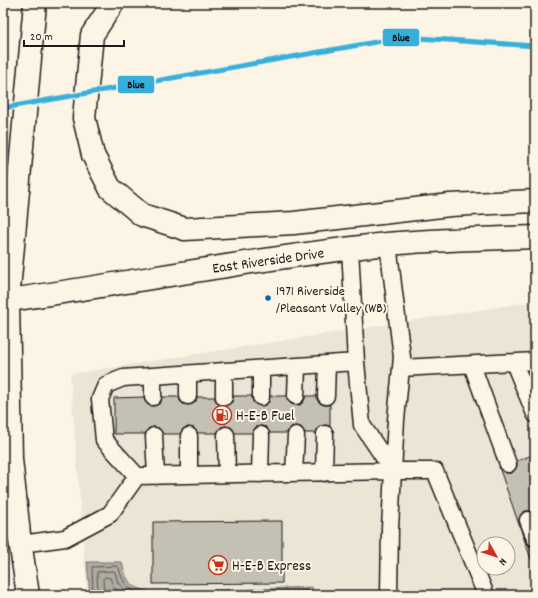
<svg xmlns="http://www.w3.org/2000/svg" width="538" height="598" viewBox="0 0 538 598" font-family="Dekko,sans-serif">
  <rect width="100%" height="100%" fill="#fcf5e5"/>
  <filter id="ink" filterUnits="userSpaceOnUse"><feTurbulence type="fractalNoise" baseFrequency=".025" numOctaves="2"/><feDisplacementMap in="SourceGraphic" scale="8" xChannelSelector="R" yChannelSelector="G"/><feConvolveMatrix kernelMatrix="1 2 1 2 8 2 1 2 1" color-interpolation-filters="sRGB"/></filter>
  <g filter="url(#ink)">
    <!-- built -->
    <path fill="#ebe5d6" fill-rule="evenodd" d="M535 301V595H87L70 374ZM484 544H508V568H484Z"/>
    <!-- water -->
    <path fill="#b0aba1" stroke="#75726c" d="M87 562H122C128 587 131 586 154 593L312 587 313 595H90Z"/>
    <g fill="none" stroke-linecap="round" stroke-linejoin="round">
      <!-- shore -->
      <path stroke="#575551" stroke-width="1" d="M93 595 92 567 117 566 119 568C124 587 128 589 146 595
        M98 595 97 572 113 571 115 572 118 583 131 595
        M104 595 103 579 105 577 110 578 113 586 121 595
        M213 595 307 591 309 592V595"/>
    </g>
    <!-- building -->
    <path fill="#c4c0b3" stroke="#1c1c1c" d="M234 396H252L253 402 257 405 261 406 265 405 269 402 270 396H287V400L291 404 296 405H300L304 401 306 396H317V400L321 404 325 405H330V426L326 425 321 426 317 429 316 433H305L301 427 296 426 291 427 287 433H270L266 427 261 426 256 427 252 433H235L231 427 225 426 221 427 217 433H198L194 428 189 427 184 428 180 434H163L159 428 154 427 149 428 145 434H114V398L144 397 145 401 148 405 153 406 157 405 161 402 162 397H179L180 401 183 404 188 405 193 404 196 401 197 397H214L216 401 219 405 224 406 228 405 232 402Z
      M535 454V514L530 511H525L521 514 519 519 526 542 529 546 535 547V558L531 559 499 467 502 471 506 473H512L515 470 517 466V461Z
      M282 521V583L153 584V522Z"/>
    <g fill="none" stroke-linecap="round" stroke-linejoin="round">
      <defs>
        <path id="lane" d="M350 248 356 362 362 425 393 471 396 420 402 357 388 244
          M514 363 535 414
          M472 365 508 464
          M401 368 535 361
          M224 371V397
          M188 374V396
          M153 376V397
          M296 396 297 366
          M326 396 327 364
          M261 397V369
          M226 435 227 474
          M154 436 156 476
          M189 436V475
          M393 471H435L486 595
          M294 473 296 435
          M324 473 325 434
          M260 474 261 435
          M137 476 104 440 100 399 106 385 123 378 356 362
          M528 520 535 538
          M21 544 65 538 110 514 137 476 393 471 390 528 389 595"/>
        <path id="secondary" d="M28 595 19 534 11 459 8 301 35 3"/>
        <path id="primary" d="M113 3 92 35 84 118 93 155 110 188 142 215 185 229 294 223 450 205 535 201
          M3 301C131 283 258 258 387 244 436 239 486 239 535 237"/>
      </defs>
      <!-- lane casing -->
      <use href="#lane" stroke="#1c1c1c" stroke-width="19"/>
      <!-- secondary casing -->
      <use href="#secondary" stroke="#1c1c1c" stroke-width="25"/>
      <!-- primary casing -->
      <use href="#primary" stroke="#1c1c1c" stroke-width="25"/>
      <!-- lane -->
      <use href="#lane" stroke="#fcf5e5" stroke-width="16"/>
      <!-- secondary -->
      <use href="#secondary" stroke="#fcf5e5" stroke-width="22"/>
      <!-- primary -->
      <use href="#primary" stroke="#fcf5e5" stroke-width="22"/>
      <defs>
        <path id="rail-1" d="M3 108 404 37 535 46"/>
      </defs>
      <!-- rail-1 casing -->
      <use href="#rail-1" stroke="#fcf5e5" stroke-width="8"/>
      <!-- rail-1 -->
      <use href="#rail-1" stroke="#38afda" stroke-width="5"/>
    </g>
  </g>
  <!-- icons -->
  <defs>
    <symbol id="fuel-ring" viewBox="-11 -11 22 22"><circle r="9.5" fill="#fcf5e5" stroke="#c8321e" stroke-width="1.5"/><path d="M-5.5-6h7V0h2V4h1.3V-2.5L3-4.5l.8-.8L6-3V5H2.5V1h-1V6h-7ZM-4.2-4.7v3.2H.2V-4.7Z" fill="#c8321e"/></symbol>
    <symbol id="supermarket-ring" viewBox="-11 -11 22 22"><circle r="9.5" fill="#fcf5e5" stroke="#c8321e" stroke-width="1.5"/><path d="M-6-5.5h2.5l.6 2H6L4.5 2H-2.5L-4.4-4H-6ZM-1.5 3.2a1.3 1.3 0 1 0 .1 0ZM3 3.2a1.3 1.3 0 1 0 .1 0Z" fill="#c8321e"/></symbol>
  </defs>
  <g fill-rule="evenodd">
    <use href="#fuel-ring" x="211" y="404" width="22" height="22"/>
    <use href="#supermarket-ring" x="207" y="554" width="22" height="22"/>
  </g>
  <!-- markers -->
  <circle fill="#0065bd" stroke="#fcf5e5" stroke-width="1.5" cx="268" cy="298" r="3.5"/>
  <g text-anchor="middle" stroke-width="4" stroke-linejoin="round" paint-order="stroke">
    <!-- bus labels -->
    <g font-size="14" fill="#1c1c1c" stroke="#fcf5e5" text-anchor="start">
      <text x="276" y="295">1971 Riverside<tspan x="276" dy="17">/Pleasant Valley (WB)</tspan></text>
    </g>
    <!-- street labels -->
    <g font-size="15" fill="#1c1c1c" stroke="#fcf5e5">
      <text transform="translate(268 260) rotate(-8)" y="5">East Riverside Drive</text>
    </g>
    <!-- poi labels -->
    <g font-size="15" fill="#1c1c1c" stroke="#fcf5e5" text-anchor="start">
      <text x="236" y="420">H-E-B Fuel</text>
      <text x="232" y="570">H-E-B Express</text>
    </g>
  </g>
  <g stroke="#fcf5e5" stroke-width="1.5">
    <rect x="382" y="28" width="38" height="19" rx="4" fill="#38afda"/>
    <rect x="117" y="75" width="38" height="19" rx="4" fill="#38afda"/>
  </g>
  <g font-size="11" text-anchor="middle" font-weight="bold" fill="#111">
    <text x="401" y="41">Blue</text>
    <text x="136" y="88">Blue</text>
  </g>
  <!-- margin -->
  <rect width="538" height="598" fill="none" stroke="#fcf5e5" stroke-width="16"/>
  <rect x="8" y="8" width="522" height="582" fill="none" stroke="#1c1c1c" stroke-width="1.5" filter="url(#ink)"/>
  <!-- north arrow -->
  <g transform="translate(496 556) rotate(129)"><circle r="19" fill="#fcf5e5" stroke="#a29e95"/>
  <path d="M0-3L7 15L0 10L-7 15Z" fill="#c8321e"/>
  <text y="-6" font-size="11" font-weight="bold" text-anchor="middle" fill="#1c1c1c">N</text>
  </g>
  <!-- scale -->
  <path d="M24 40v6h100v-6" fill="none" stroke="#1c1c1c" stroke-width="2"/>
  <text x="30" y="40" font-size="12" fill="#1c1c1c" stroke="#fcf5e5" stroke-width="3" paint-order="stroke">20 m</text>
</svg>
